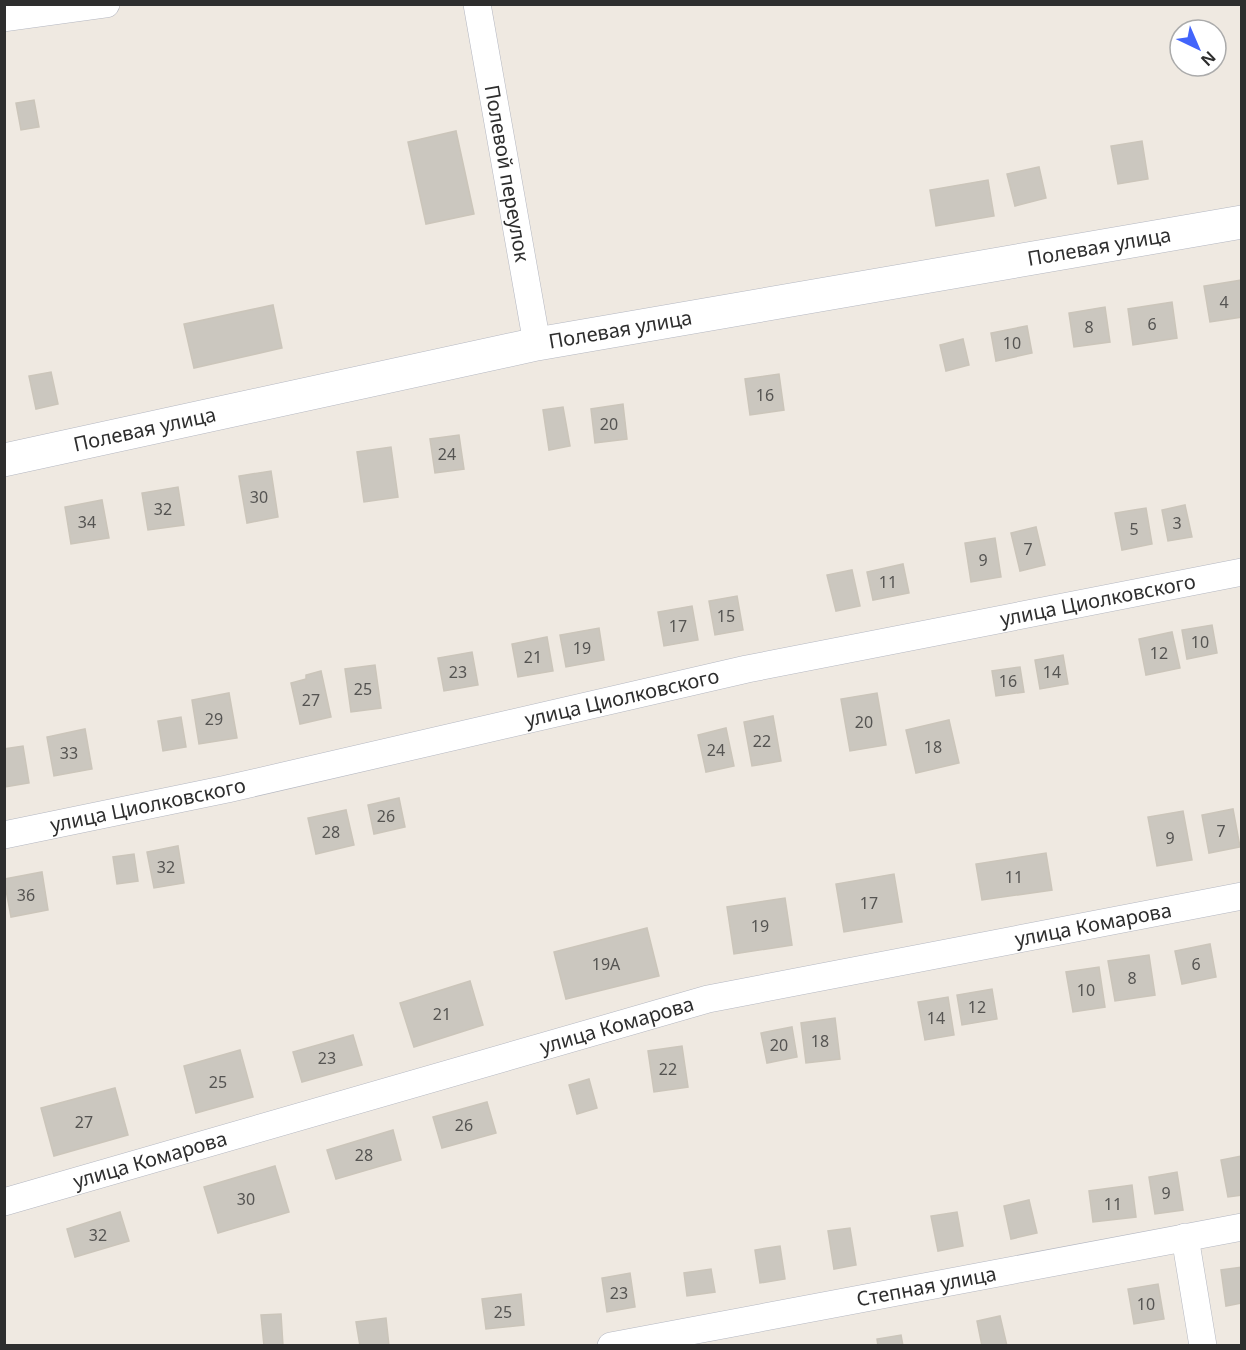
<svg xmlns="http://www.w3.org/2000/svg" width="1246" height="1350" viewBox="0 0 1246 1350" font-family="'Noto Sans',sans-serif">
  <rect width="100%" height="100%" fill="#efe9e1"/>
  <!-- building -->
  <path fill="#cbc7bf" stroke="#cbc5ba" stroke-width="1.5" d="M34 100 39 127 21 130 16 103Z
    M456 131 474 214 426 224 408 142Z
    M1142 141 1148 179 1118 184 1111 146Z
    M1039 167 1046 198 1015 206 1007 174Z
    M988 180 994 216 936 226 930 190Z
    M1242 280V317L1210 322 1204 286Z
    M1172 302 1177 338 1133 345 1128 309Z
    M273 305 282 348 194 368 184 324Z
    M1105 307 1110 342 1074 347 1069 313Z
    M1027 326 1032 353 996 361 991 333Z
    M963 339 969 365 946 371 940 345Z
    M51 372 58 404 36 409 29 376Z
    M779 374 784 410 750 415 745 379Z
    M623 404 627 439 595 443 591 409Z
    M563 407 570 446 549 450 543 410Z
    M459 435 464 469 435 473 430 439Z
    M391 447 398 497 364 502 357 452Z
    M271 471 278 517 247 523 239 476Z
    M178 487 184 525 148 530 142 493Z
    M102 500 109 538 71 544 65 507Z
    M1185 505 1192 537 1168 541 1162 510Z
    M1146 508 1152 544 1122 550 1115 513Z
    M1036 527 1045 565 1020 571 1011 533Z
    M995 538 1001 577 971 582 965 543Z
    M903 564 909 593 873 600 867 572Z
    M852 570 860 606 836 611 827 575Z
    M737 596 743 630 715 635 709 601Z
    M692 606 698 640 664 646 658 612Z
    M1212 625 1217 653 1187 659 1182 630Z
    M599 628 604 660 566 667 560 635Z
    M1172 632 1180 668 1146 675 1139 639Z
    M547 637 553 671 518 677 512 644Z
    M472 652 478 685 444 691 438 658Z
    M1063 655 1068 684 1040 689 1035 660Z
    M375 665 381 708 351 712 345 669Z
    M1020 667 1024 692 996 696 992 671Z
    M321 671 331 717 300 724 291 683 306 679V675Z
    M229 693 237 738 199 744 192 700Z
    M877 693 886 745 850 751 841 699Z
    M773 716 781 761 752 766 744 722Z
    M181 717 186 747 163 751 158 721Z
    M949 720 959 763 916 773 906 730Z
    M726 728 734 766 706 772 698 735Z
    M85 729 92 769 54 776 47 737Z
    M23 746 29 783 4 787V749Z
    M399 798 405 827 374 834 368 805Z
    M1233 809 1240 847 1209 853 1202 815Z
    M346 810 354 845 316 854 308 818Z
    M1183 811 1192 860 1157 866 1148 817Z
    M178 846 184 883 154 888 147 852Z
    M1046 853 1052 890 982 900 976 864Z
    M134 854 138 881 117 884 113 857Z
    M42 872 48 910 11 917 4 879Z
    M894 874 902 922 844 932 836 884Z
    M785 898 792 945 734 954 727 907Z
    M647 928 659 976 566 999 554 952Z
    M1210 944 1216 977 1182 984 1175 951Z
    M1149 955 1155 995 1115 1001 1108 961Z
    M1099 967 1105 1007 1073 1012 1066 972Z
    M470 981 483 1025 414 1047 400 1003Z
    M992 989 997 1019 962 1025 957 995Z
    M948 997 954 1035 925 1040 918 1002Z
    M835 1018 840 1059 806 1063 801 1023Z
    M792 1027 797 1057 767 1063 761 1033Z
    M353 1035 362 1065 302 1082 293 1052Z
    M682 1046 688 1087 654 1092 648 1051Z
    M240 1050 253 1097 196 1113 184 1066Z
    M589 1079 597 1108 577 1114 569 1085Z
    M115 1088 128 1135 54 1156 41 1108Z
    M487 1102 496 1133 442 1148 433 1117Z
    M393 1130 401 1160 336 1179 327 1150Z
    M1242 1156V1195L1228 1197 1221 1160Z
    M275 1166 289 1212 218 1233 204 1187Z
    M1177 1172 1183 1210 1155 1214 1149 1177Z
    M1132 1185 1136 1217 1093 1222 1089 1191Z
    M1029 1200 1037 1233 1011 1239 1004 1206Z
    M120 1212 129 1241 75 1257 67 1229Z
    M957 1212 963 1246 938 1251 931 1216Z
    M850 1228 856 1265 834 1269 828 1231Z
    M780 1246 785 1279 760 1283 755 1250Z
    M1242 1267V1303L1226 1306 1221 1270Z
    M711 1269 715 1292 687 1296 684 1273Z
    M630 1273 635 1307 607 1312 602 1278Z
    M1158 1284 1164 1319 1134 1324 1128 1289Z
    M521 1294 524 1325 486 1329 482 1299Z
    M281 1314 283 1346H264L261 1315Z
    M1000 1316 1007 1346H982L977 1321Z
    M386 1318 389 1346H360L356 1322Z
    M901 1335 903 1346H878L877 1339Z"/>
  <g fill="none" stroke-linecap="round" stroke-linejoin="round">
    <defs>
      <g id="street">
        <path id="s1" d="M477 4 537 344"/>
        <path d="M4 18 106 4"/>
        <path id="s2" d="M4 835 227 789 747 669 1242 572"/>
        <path id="s3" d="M4 1202 708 999 1242 896"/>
        <path d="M1185 1237 1203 1346"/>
        <path id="s4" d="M611 1346 1242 1227"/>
      </g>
      <g id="secondary">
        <path id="s5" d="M4 460 537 344 1242 222"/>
      </g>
    </defs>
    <!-- street casing -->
    <use href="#street" stroke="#b4b7c1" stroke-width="28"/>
    <!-- secondary casing -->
    <use href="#secondary" stroke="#b4b7c1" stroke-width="34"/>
    <!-- street -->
    <use href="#street" stroke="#fff" stroke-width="27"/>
    <!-- secondary -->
    <use href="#secondary" stroke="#fff" stroke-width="33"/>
  </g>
  <g text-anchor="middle" stroke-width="4.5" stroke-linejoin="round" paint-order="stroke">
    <!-- number labels -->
    <g font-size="16" fill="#555452">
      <text x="1224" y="308">4</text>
      <text x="1152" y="330">6</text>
      <text x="1089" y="333">8</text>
      <text x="1012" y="349">10</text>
      <text x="765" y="401">16</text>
      <text x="609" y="430">20</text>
      <text x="447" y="460">24</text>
      <text x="259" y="503">30</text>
      <text x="163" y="515">32</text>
      <text x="87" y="528">34</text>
      <text x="1177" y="529">3</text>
      <text x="1134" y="535">5</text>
      <text x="1028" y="555">7</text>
      <text x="983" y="566">9</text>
      <text x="888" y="588">11</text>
      <text x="726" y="622">15</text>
      <text x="678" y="632">17</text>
      <text x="1200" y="648">10</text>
      <text x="582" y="654">19</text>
      <text x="1159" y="659">12</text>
      <text x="533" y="663">21</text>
      <text x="458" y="678">23</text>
      <text x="1052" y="678">14</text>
      <text x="1008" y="687">16</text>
      <text x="363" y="695">25</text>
      <text x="311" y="706">27</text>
      <text x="214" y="725">29</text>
      <text x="864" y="728">20</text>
      <text x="762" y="747">22</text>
      <text x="933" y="753">18</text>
      <text x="716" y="756">24</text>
      <text x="69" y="759">33</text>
      <text x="386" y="822">26</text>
      <text x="1221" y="837">7</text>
      <text x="331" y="838">28</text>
      <text x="1170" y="844">9</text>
      <text x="166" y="873">32</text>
      <text x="1014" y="883">11</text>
      <text x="26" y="901">36</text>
      <text x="869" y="909">17</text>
      <text x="760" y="932">19</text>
      <text x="606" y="970">19А</text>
      <text x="1196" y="970">6</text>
      <text x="1132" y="984">8</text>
      <text x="1086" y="996">10</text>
      <text x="977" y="1013">12</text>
      <text x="442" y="1020">21</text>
      <text x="936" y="1024">14</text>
      <text x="820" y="1047">18</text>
      <text x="779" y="1051">20</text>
      <text x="327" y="1064">23</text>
      <text x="668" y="1075">22</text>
      <text x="218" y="1088">25</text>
      <text x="84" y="1128">27</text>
      <text x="464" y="1131">26</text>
      <text x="364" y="1161">28</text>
      <text x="1166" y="1199">9</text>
      <text x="246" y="1205">30</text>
      <text x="1113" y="1210">11</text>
      <text x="98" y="1241">32</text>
      <text x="619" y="1299">23</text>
      <text x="1146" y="1310">10</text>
      <text x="503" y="1318">25</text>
    </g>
    <!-- street labels -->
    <g font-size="20" fill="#2e2e2e" stroke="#fff">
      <text dy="7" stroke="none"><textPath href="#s1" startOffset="172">Полевой переулок</textPath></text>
      <text dy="7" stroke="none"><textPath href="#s5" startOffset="1116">Полевая улица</textPath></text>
      <text dy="7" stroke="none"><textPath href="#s5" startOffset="630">Полевая улица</textPath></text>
      <text dy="7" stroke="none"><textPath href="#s5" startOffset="144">Полевая улица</textPath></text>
      <text dy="7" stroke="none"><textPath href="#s2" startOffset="1119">улица Циолковского</textPath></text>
      <text dy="7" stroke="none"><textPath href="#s2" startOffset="633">улица Циолковского</textPath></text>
      <text dy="7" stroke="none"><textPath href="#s2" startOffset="147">улица Циолковского</textPath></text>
      <text dy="7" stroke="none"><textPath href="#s3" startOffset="1125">улица Комарова</textPath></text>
      <text dy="7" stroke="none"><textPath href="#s3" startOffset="638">улица Комарова</textPath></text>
      <text dy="7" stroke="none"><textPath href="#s3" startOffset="152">улица Комарова</textPath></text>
      <text dy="7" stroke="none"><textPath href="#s4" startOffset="321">Степная улица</textPath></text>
    </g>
  </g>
  <!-- border -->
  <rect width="1246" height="1350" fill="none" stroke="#2e2e2e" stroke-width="12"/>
  <!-- north arrow -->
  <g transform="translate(1198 48) rotate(136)"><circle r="28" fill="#ffffff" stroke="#ababab" stroke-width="1.5"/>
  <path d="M0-4.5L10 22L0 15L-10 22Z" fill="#4264fb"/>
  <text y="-9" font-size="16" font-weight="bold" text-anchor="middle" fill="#2e2e2e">N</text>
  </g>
</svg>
